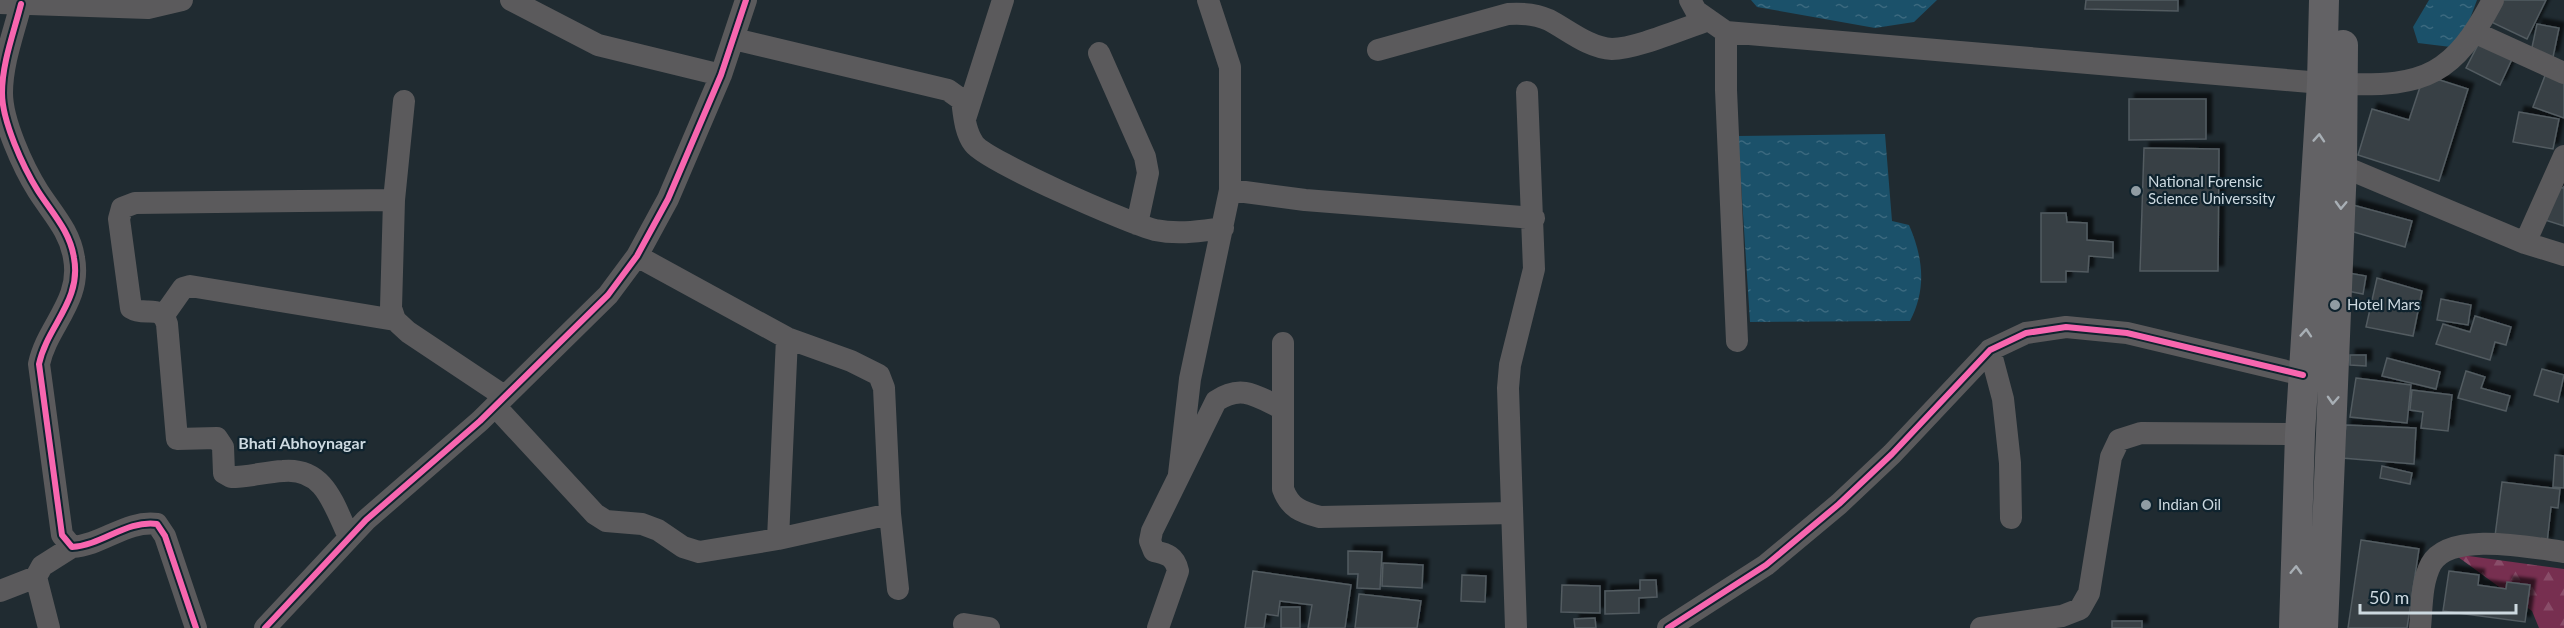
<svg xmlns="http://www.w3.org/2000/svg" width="2564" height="628" viewBox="0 0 2564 628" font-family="Lato,sans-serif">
  <defs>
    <pattern id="forest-firs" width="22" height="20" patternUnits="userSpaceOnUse" patternTransform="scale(1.5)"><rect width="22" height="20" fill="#772f50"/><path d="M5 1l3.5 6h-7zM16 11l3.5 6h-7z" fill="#894d69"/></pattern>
    <pattern id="water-ripples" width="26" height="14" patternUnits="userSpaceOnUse" patternTransform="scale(1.5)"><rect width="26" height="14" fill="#1b516a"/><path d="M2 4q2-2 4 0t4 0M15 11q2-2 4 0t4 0" fill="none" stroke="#3b697f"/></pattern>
    <filter id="shadow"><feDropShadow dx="5.5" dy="-5.5" stdDeviation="1.5" flood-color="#0009"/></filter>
  </defs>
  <rect width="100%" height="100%" fill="#202b31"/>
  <!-- forest -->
  <path fill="url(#forest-firs)" d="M2454 554 2564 569V628H2539L2532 611Z"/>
  <!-- water -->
  <path fill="url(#water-ripples)" d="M1751 0H1937L1914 22 1875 28 1757 7Z
    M2429 0H2477L2459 48 2418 43 2413 27Z
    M1885 134 1892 221 1909 225C1923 257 1927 289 1910 321L1750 322 1738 136Z"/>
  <!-- building -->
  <path fill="#384045" stroke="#525b61" stroke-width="1.5" filter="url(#shadow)" d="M2086 0H2178V11L2085 9Z
    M2499 0H2546L2527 39 2489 21Z
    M2537 24 2559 28 2553 57 2531 52Z
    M2480 41 2513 57 2500 85 2466 68Z
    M2546 73 2564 80V118L2533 107Z
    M2424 75 2468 89 2439 181 2358 155 2372 109 2409 120Z
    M2129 99H2206V139L2129 140Z
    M2519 112 2559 119 2553 149 2513 142Z
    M2144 148 2219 149 2218 271H2140Z
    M2553 185 2563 188 2564 186V226L2542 219Z
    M2353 205 2412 221 2405 247 2347 230Z
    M2041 213H2066L2067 222 2087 223V240L2113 242V258L2089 256 2088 272 2066 271V282H2041Z
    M2343 272 2366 276 2363 294 2342 290Z
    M2377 278 2422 291 2413 336 2366 327Z
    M2441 299 2471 305 2468 325 2437 320Z
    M2475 316 2511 327 2506 345 2495 342 2490 360 2436 344 2443 324 2470 332Z
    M2350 355H2366V366L2350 365Z
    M2387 358 2440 372 2436 389 2382 376Z
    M2542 369 2564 375 2558 402 2534 395Z
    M2466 371 2485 377 2481 388 2510 396 2506 411 2458 398Z
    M2356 378 2411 385 2407 423 2350 417Z
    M2412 390 2452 395 2448 431 2421 428 2423 412 2410 410Z
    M2346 425 2416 428 2414 464 2342 458Z
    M2555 455 2564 456V488L2553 487Z
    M2382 466 2412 473 2410 484 2380 478Z
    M2502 482 2560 489 2558 508 2551 507 2547 543 2495 536Z
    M2361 540 2419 549 2407 628H2348Z
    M1348 551 1382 552 1380 589 1357 588 1358 574H1348Z
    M1383 563 1423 565 1422 588 1382 586Z
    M1253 571 1351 585 1345 628H1308L1312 605 1280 601 1278 616 1266 614 1264 628H1245Z
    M2449 571 2479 575 2478 585 2506 589 2507 582 2530 585 2525 622 2443 611Z
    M1462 575 1486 576 1485 602 1461 601Z
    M1640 580H1656L1657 597 1639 598V613L1605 614V591L1640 590Z
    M1562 585 1600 586V613L1561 612Z
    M1359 594 1421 601 1417 628H1355Z
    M1281 607H1300V628H1281Z
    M1595 618 1596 628H1575L1574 619Z
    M2112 621H2142V628H2112Z"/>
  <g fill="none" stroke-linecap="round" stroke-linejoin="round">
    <!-- minor -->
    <path stroke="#5b5a5c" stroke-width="22" d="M511 0 598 45 721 75
      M1690 0 1696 11 1726 32 2322 83
      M0 3 148 8 182 0
      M21 4C14 32 2 63 2 93 2 121 23 167 38 191 52 213 70 231 74 258 82 301 47 326 39 364L62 535 72 547C103 545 126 520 157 524L165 536 196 628
      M1726 32V90L1737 341
      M2476 33 2564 73
      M734 39 948 90 962 100C964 115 965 132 974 144 986 161 1130 224 1155 230 1179 235 1200 231 1223 228
      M1378 50 1508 14C1522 13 1536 14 1549 20 1568 30 1589 48 1612 49 1636 49 1684 28 1709 20
      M1099 53 1145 157 1148 173 1137 224
      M2343 84C2426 87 2454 74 2493 0
      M404 101 394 200 391 308 395 320 408 332 504 396
      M965 119 1003 0
      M2342 166 2525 243 2564 255
      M1230 190 1305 200 1534 218
      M2525 243 2564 156
      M637 256 787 338 851 361 879 375 884 388 890 514 898 589
      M164 315 183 288 190 286 395 320
      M1283 343V489C1290 508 1301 512 1320 517L1512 513
      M1990 350 2003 399 2010 463 2011 518
      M495 406 595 514 606 521 642 524 658 530 683 547 699 552 778 539 890 514
      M1179 474 1190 379 1230 190V67L1208 0
      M349 537C334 506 325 467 283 471 265 472 249 477 231 477L224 473 223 447 217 438 177 439 167 324C161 303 145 317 131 308L119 219 122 208 135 203 394 200
      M778 539 787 338
      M0 591 36 577
      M964 624 989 628
      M49 628 36 577 42 566 72 547
      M265 628 366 520 480 421 608 295 637 256 668 199 721 75 746 0
      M1158 628 1178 571C1175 556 1167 554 1154 551L1150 541 1152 531 1216 401C1242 383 1258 397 1283 409
      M1516 628 1508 388 1510 365 1534 269 1527 92
      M1668 628 1766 565 1839 504 1892 454 1990 350 2026 333 2066 327 2127 333 2303 375
      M1981 628 2062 616 2080 609 2089 593 2111 457 2119 440 2141 433 2300 434
      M2420 628C2422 607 2421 583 2431 564 2450 530 2533 548 2564 552"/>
    <!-- major -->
    <path stroke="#636265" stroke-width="30" d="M2294 628 2300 434 2322 83 2324 0
      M2323 628 2342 166 2343 45"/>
    <defs>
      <path id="cycleway" d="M21 4C14 32 2 63 2 93 2 121 23 167 38 191 52 213 70 231 74 258 82 301 47 326 39 364L62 535 72 547C103 545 126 520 157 524L165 536 196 628
        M265 628 366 520 480 421 608 295 637 256 668 199 721 75 746 0
        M1668 628 1766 565 1839 504 1892 454 1990 350 2026 333 2066 327 2127 333 2303 375"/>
    </defs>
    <!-- cycleway casing -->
    <use href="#cycleway" stroke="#0f232e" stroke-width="10"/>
    <!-- cycleway -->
    <use href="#cycleway" stroke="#f766af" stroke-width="6"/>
  </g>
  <!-- one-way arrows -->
  <defs><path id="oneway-chevron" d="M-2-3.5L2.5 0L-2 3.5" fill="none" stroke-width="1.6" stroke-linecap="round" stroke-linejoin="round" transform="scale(1.5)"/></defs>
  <g stroke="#a8afb5">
    <use href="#oneway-chevron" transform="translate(2319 138) rotate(-86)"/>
    <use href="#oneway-chevron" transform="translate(2341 205) rotate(92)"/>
    <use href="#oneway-chevron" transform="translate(2306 333) rotate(-86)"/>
    <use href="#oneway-chevron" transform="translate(2333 400) rotate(93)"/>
    <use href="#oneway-chevron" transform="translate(2296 570) rotate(-88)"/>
  </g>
  <!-- markers -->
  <g fill="#909ca3" stroke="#0f232e" stroke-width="2">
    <circle cx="2136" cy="191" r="6"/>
    <circle cx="2335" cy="305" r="6"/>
    <circle cx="2146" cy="505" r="6"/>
  </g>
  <g text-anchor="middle" stroke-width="4.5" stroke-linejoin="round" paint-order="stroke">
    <!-- poi labels -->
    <g font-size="15" fill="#cdd9e0" stroke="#0f232e" text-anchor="start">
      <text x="2148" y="187">National Forensic<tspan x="2148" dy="17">Science Universsity</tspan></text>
      <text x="2347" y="310">Hotel Mars</text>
      <text x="2158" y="510">Indian Oil</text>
    </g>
    <!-- neighbourhood labels -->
    <g font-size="16" font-weight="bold" fill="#cdd9e0" stroke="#0f232e">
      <text x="302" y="449">Bhati Abhoynagar</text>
    </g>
  </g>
  <!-- scale -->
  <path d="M2360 604v9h156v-9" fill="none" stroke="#cdd9e0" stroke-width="3"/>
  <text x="2369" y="604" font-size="18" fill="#cdd9e0" stroke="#0f232e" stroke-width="4.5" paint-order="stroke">50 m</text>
</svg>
